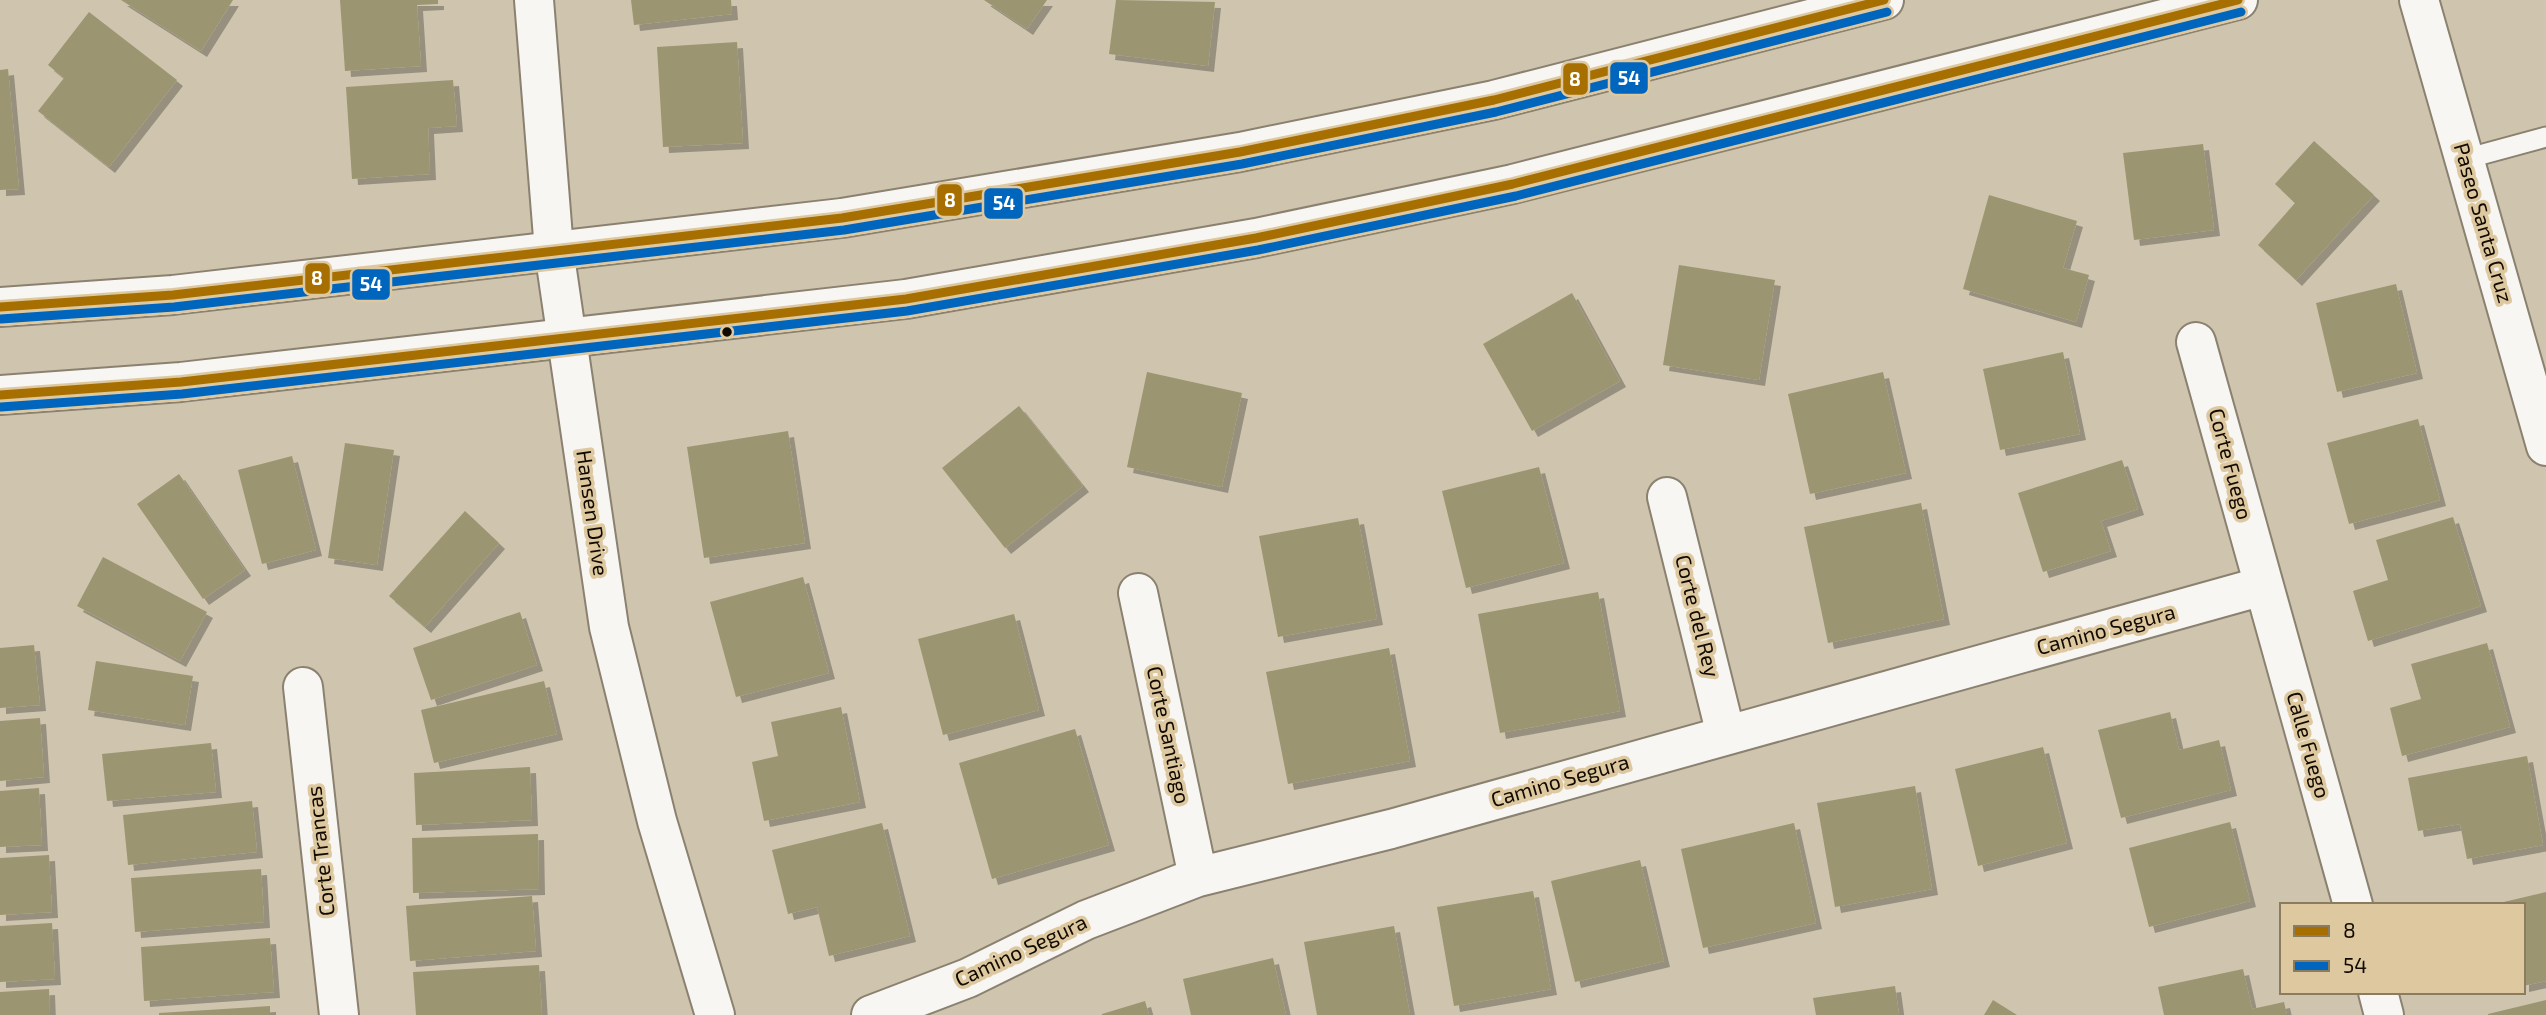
<svg xmlns="http://www.w3.org/2000/svg" width="2546" height="1015" viewBox="0 0 2546 1015" font-family="'Exo 2',sans-serif">
  <defs>
    <filter id="shadow"><feDropShadow dx="6" dy="6" stdDeviation="0" flood-color="#0004"/></filter>
  </defs>
  <rect width="100%" height="100%" fill="#cfc4ad"/>
  <!-- building -->
  <path fill="#9c9571" filter="url(#shadow)" d="M121 0H233L201 51Z
    M340 0H438V4L417 5 421 66 345 71Z
    M631 0H731L732 14 634 25Z
    M984 0H1047L1027 29Z
    M1116 0 1215 2 1208 66 1109 54Z
    M89 12 177 80 109 167 38 111 64 78 48 65Z
    M737 42 743 143 663 147 657 47Z
    M8 69 19 189 0 190V70Z
    M453 80 457 126 428 128 430 174 352 179 346 87Z
    M2314 141 2374 195 2296 280 2258 245 2295 203 2275 184Z
    M2203 144 2214 230 2134 240 2123 153Z
    M1989 195 2077 221 2063 268 2089 275 2076 322 1963 289Z
    M1679 265 1775 280 1759 380 1663 365Z
    M2396 284 2417 373 2337 392 2316 303Z
    M1572 293 1620 381 1532 431 1483 344Z
    M2063 352 2080 434 2000 450 1983 369Z
    M1147 372 1242 393 1222 487 1127 467Z
    M1883 372 1906 473 1810 494 1788 394Z
    M1019 406 1083 486 1005 548 942 468Z
    M2418 419 2440 500 2349 524 2327 443Z
    M788 431 805 543 704 558 687 447Z
    M345 443 394 450 377 565 328 558Z
    M292 456 316 550 262 564 238 470Z
    M2122 460 2138 509 2101 521 2111 551 2043 572 2018 493Z
    M1539 467 1564 563 1466 588 1442 491Z
    M179 474 245 570 203 599 137 504Z
    M1921 503 1944 619 1828 643 1804 527Z
    M465 511 499 543 425 627 389 596Z
    M2453 517 2481 606 2368 641 2353 591 2388 580 2376 540Z
    M1358 518 1377 619 1278 637 1259 536Z
    M103 557 207 612 180 661 77 606Z
    M803 577 829 673 736 697 710 602Z
    M1598 592 1620 711 1500 733 1478 614Z
    M520 612 537 665 431 700 413 648Z
    M1014 614 1039 710 943 735 918 639Z
    M2487 643 2510 727 2402 756 2390 708 2421 699 2411 664Z
    M34 645 40 705 0 708V648Z
    M1389 648 1410 761 1288 784 1266 672Z
    M96 661 193 676 185 725 88 710Z
    M544 681 557 734 434 763 421 710Z
    M841 707 860 802 764 821 752 762 778 756 771 722Z
    M2170 712 2179 750 2219 740 2231 790 2121 818 2098 730Z
    M40 718 44 777 0 781V721Z
    M1075 729 1109 845 992 879 959 763Z
    M211 743 216 792 107 801 102 754Z
    M2043 747 2067 843 1978 866 1955 769Z
    M2527 756 2543 845 2467 859 2460 824 2418 831 2408 778Z
    M530 767 532 820 416 825 414 773Z
    M1915 786 1932 889 1835 907 1817 803Z
    M39 788 42 845 0 847V791Z
    M252 801 257 852 128 865 123 815Z
    M2230 822 2250 901 2149 927 2129 848Z
    M882 823 910 936 829 956 817 907 788 914 772 850Z
    M1794 823 1816 923 1703 948 1681 849Z
    M538 834 539 889 413 893 412 838Z
    M49 855 52 912 0 915V858Z
    M1640 860 1664 961 1575 982 1551 881Z
    M261 869 264 922 135 932 131 878Z
    M1533 891 1551 989 1454 1006 1437 907Z
    M2546 892V981L2523 986V905L2495 904Z
    M532 896 536 951 410 961 406 906Z
    M52 923 55 979 0 982V926Z
    M1394 926 1410 1015H1317L1304 942Z
    M270 938 274 992 144 1001 141 947Z
    M1273 958 1286 1015H1191L1183 979Z
    M539 965 542 1015H416L413 972Z
    M2243 969 2252 1009 2284 1002 2287 1015H2164L2158 987Z
    M1895 986 1899 1015H1816L1813 998Z
    M49 989 50 1015H0V992Z
    M1993 1000 2017 1015H1984Z
    M2546 1000V1015H2488V1014Z
    M1145 1001 1149 1015H1102V1014Z
    M270 1006V1015H159V1013Z"/>
  <g fill="none" stroke-linecap="round" stroke-linejoin="round">
    <defs>
      <path id="lane" d="M2465 159 2546 137"/>
      <path id="street" d="M534 0 554 250 609 627 657 821 715 1015
        M2419 0 2546 446
        M2196 342 2353 905
        M1667 497 1726 735
        M1138 593 1198 877
        M303 687 339 1015
        M2378 992 2384 1015
        M871 1015 968 978 1086 920 1198 877 1391 829 2263 586"/>
      <path id="secondary" d="M0 307 173 295 842 218 1240 152 1494 100 1884 0
        M0 395 181 382 906 299 1256 238 1513 184 2238 0"/>
    </defs>
    <!-- lane casing -->
    <use href="#lane" stroke="#8a8170" stroke-width="23"/>
    <!-- street casing -->
    <use href="#street" stroke="#8a8170" stroke-width="42"/>
    <!-- secondary casing -->
    <use href="#secondary" stroke="#8a8170" stroke-width="42"/>
    <!-- lane -->
    <use href="#lane" stroke="#f8f6f3" stroke-width="19"/>
    <!-- street -->
    <use href="#street" stroke="#f8f6f3" stroke-width="38"/>
    <!-- secondary -->
    <use href="#secondary" stroke="#f8f6f3" stroke-width="38"/>
    <defs>
      <path id="bus-1" d="M0 307 173 295 842 218 1240 152 1494 100 1884 0
        M0 395 181 382 906 299 1256 238 1513 184 2238 0"/>
      <path id="bus-2" d="M1 319 174 307 844 230 1242 164 1496 112 1887 12
        M1 407 182 394 907 311 1258 250 1516 196 2241 12"/>
    </defs>
    <!-- bus-1 casing -->
    <use href="#bus-1" stroke="#ddc89f" stroke-width="14"/>
    <!-- bus-2 casing -->
    <use href="#bus-2" stroke="#ddc89f" stroke-width="14"/>
    <!-- bus-1 -->
    <use href="#bus-1" stroke="#a66f00" stroke-width="9"/>
    <!-- bus-2 -->
    <use href="#bus-2" stroke="#0065bd" stroke-width="9"/>
  </g>
  <!-- markers -->
  <circle fill="#110a00" stroke="#ddc89f" stroke-width="2.5" cx="727" cy="332" r="6"/>
  <g text-anchor="middle" stroke-width="7" stroke-linejoin="round" paint-order="stroke">
    <!-- street labels -->
    <g font-size="21" fill="#110a00" stroke="#ddc89f">
      <text transform="translate(2483 223) rotate(74)" y="7">Paseo Santa Cruz</text>
      <text transform="translate(2230 464) rotate(75)" y="7">Corte Fuego</text>
      <text transform="translate(592 513) rotate(82)" y="7">Hansen Drive</text>
      <text transform="translate(1697 616) rotate(76)" y="7">Corte del Rey</text>
      <text transform="translate(2106 630) rotate(-15)" y="7">Camino Segura</text>
      <text transform="translate(1168 735) rotate(78)" y="7">Corte Santiago</text>
      <text transform="translate(2308 745) rotate(74)" y="7">Calle Fuego</text>
      <text transform="translate(1560 781) rotate(-16)" y="7">Camino Segura</text>
      <text transform="translate(321 851) rotate(-96)" y="7">Corte Trancas</text>
      <text transform="translate(1021 951) rotate(-25)" y="7">Camino Segura</text>
    </g>
  </g>
  <g stroke="#ddc89f" stroke-width="2.5">
    <rect x="1609" y="61" width="40" height="34" rx="7" fill="#0065bd"/>
    <rect x="1562" y="62" width="27" height="34" rx="7" fill="#a66f00"/>
    <rect x="936" y="183" width="27" height="34" rx="7" fill="#a66f00"/>
    <rect x="983" y="187" width="41" height="33" rx="7" fill="#0065bd"/>
    <rect x="304" y="262" width="27" height="33" rx="7" fill="#a66f00"/>
    <rect x="351" y="268" width="40" height="33" rx="7" fill="#0065bd"/>
  </g>
  <g font-size="19" text-anchor="middle" font-weight="bold" fill="#fff">
    <text x="1629" y="85">54</text>
    <text x="1575" y="86">8</text>
    <text x="950" y="207">8</text>
    <text x="1004" y="210">54</text>
    <text x="317" y="285">8</text>
    <text x="371" y="291">54</text>
  </g>
  <!-- legend -->
  <rect x="2280" y="903" width="245" height="91" fill="#ddc89f" stroke="#8b7c5f" stroke-width="2"/>
  <rect x="2294" y="926" width="35" height="10" fill="#a66f00" stroke="#8b7c5f" stroke-width="2"/>
  <text x="2343" y="938" font-size="21" fill="#110a00">8</text>
  <rect x="2294" y="961" width="35" height="10" fill="#0065bd" stroke="#8b7c5f" stroke-width="2"/>
  <text x="2343" y="973" font-size="21" fill="#110a00">54</text>
</svg>
